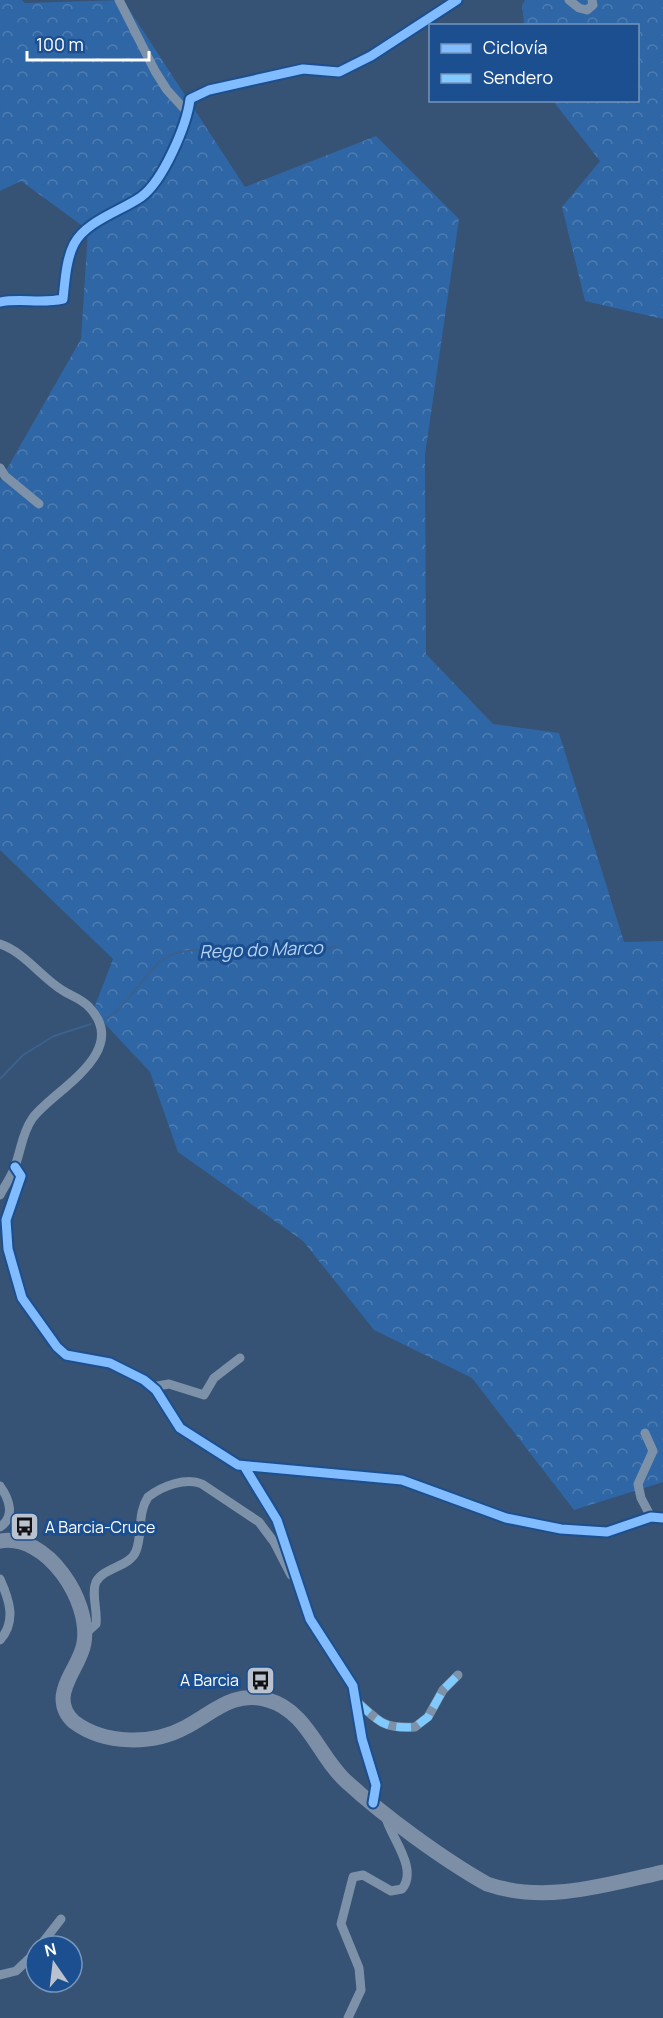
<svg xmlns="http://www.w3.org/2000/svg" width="663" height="2018" viewBox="0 0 663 2018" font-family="Manrope,sans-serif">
  <defs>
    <pattern id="forest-crowns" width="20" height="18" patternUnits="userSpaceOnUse" patternTransform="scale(1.5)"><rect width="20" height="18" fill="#2f66a5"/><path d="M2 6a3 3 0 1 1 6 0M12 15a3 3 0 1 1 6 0" fill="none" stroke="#4e7db2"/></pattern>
  </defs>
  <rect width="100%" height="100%" fill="#365274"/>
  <!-- forest -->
  <path fill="url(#forest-crowns)" d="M0 0H22L25 3 123 0 245 187 376 136 459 219 425 455 426 654 493 724 559 733 624 942 663 941V1482L574 1510 472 1378 374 1330 303 1241 178 1152 150 1072 93 1011 113 959 0 850V481L81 339 88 230 21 181 0 191Z
    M525 0H663V319L585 301 562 207 600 161 553 101 638 100V26L524 25 522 5Z"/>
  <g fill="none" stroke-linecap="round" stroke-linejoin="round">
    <!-- stream -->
    <path stroke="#3b618d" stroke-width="2" d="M104 1020C117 1016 147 974 160 961 184 941 252 953 282 952 301 951 319 948 337 947
      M0 1079 23 1055 54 1036 91 1024"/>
    <!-- street -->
    <path stroke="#7d92a8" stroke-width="9" d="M119 0 155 71 167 90 188 113
      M569 0 579 8 587 10 593 5 592 0
      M0 302C21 298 41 304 63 299 65 281 66 260 74 244 86 221 121 211 141 197 163 181 187 125 190 99L209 90 303 69 339 72 371 56 457 0
      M0 468 5 476 39 504
      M0 944C24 952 41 977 62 990 71 996 82 999 89 1007 133 1053 50 1092 32 1119 22 1133 21 1151 15 1166 12 1176 5 1185 0 1195
      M15 1167 21 1176 6 1220 8 1249 22 1298 57 1347 66 1355 110 1363 144 1380 156 1390 180 1428 238 1465 402 1480 506 1518 561 1529 607 1532 651 1517 663 1518
      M152 1387 169 1384 204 1395 214 1378 240 1358
      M645 1433 653 1451 638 1484 641 1498 651 1517
      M244 1466 277 1520 310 1619 353 1686 362 1739 376 1785 373 1803
      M0 1486C10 1500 15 1517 0 1527
      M0 1579C9 1599 17 1621 0 1640
      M84 1635 96 1624C98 1612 91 1593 96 1582 104 1567 130 1567 136 1551 143 1533 137 1514 148 1497 162 1486 186 1477 202 1484L259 1522 274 1542 291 1575
      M355 1700C378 1720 381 1729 415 1727L428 1717 443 1690 458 1675
      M40 1946 61 1919
      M0 1975 16 1971 36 1952
      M348 2018 361 1990 359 1968 341 1924 353 1877 363 1875 391 1891 402 1889C419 1868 390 1837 385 1815"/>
    <!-- primary -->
    <path stroke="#7d8ea7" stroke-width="15" d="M0 1541C47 1533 91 1601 84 1643 81 1662 64 1679 63 1698 63 1708 67 1716 74 1722 105 1745 153 1745 186 1727 214 1712 234 1690 268 1700 308 1711 319 1758 348 1783 384 1816 444 1860 487 1884 544 1904 606 1885 663 1872"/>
    <!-- quiet -->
    <path stroke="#80caff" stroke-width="8" stroke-dasharray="15 8" stroke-linecap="butt" d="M358 1703C380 1722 383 1729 415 1727L428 1717 443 1690 458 1675"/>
    <defs>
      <path id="cycleway" d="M0 302C21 298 41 304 63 299 65 281 66 260 74 244 86 221 121 211 141 197 163 181 187 125 190 99L209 90 303 69 339 72 371 56 457 0
        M15 1167 21 1176 6 1220 8 1249 22 1298 57 1347 66 1355 110 1363 144 1380 156 1390 180 1428 238 1465 402 1480 506 1518 561 1529 607 1532 651 1517 663 1518
        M244 1466 277 1520 310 1619 353 1686 362 1739 376 1785 373 1803"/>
    </defs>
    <!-- cycleway casing -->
    <use href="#cycleway" stroke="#1b4f8f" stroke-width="13"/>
    <!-- cycleway -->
    <use href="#cycleway" stroke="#80bcff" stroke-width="9"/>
  </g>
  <!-- icons -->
  <defs>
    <symbol id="bus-square" viewBox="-11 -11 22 22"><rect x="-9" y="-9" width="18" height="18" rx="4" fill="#b9c2ce" stroke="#1b4f8f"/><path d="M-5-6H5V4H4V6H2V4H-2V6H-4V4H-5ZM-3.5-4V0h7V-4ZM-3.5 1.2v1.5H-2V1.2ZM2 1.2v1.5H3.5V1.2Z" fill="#111"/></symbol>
  </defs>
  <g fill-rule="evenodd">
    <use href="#bus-square" x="8" y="1510" width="33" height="33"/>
    <use href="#bus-square" x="244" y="1664" width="33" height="33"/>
  </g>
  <g text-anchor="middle" stroke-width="6" stroke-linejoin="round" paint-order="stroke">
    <!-- poi labels -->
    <g font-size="16" fill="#fff" stroke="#1b4f8f" text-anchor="start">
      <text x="45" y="1533">A Barcia-Cruce</text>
      <text x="239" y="1686" text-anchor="end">A Barcia</text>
    </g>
    <!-- water labels -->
    <g font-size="18" font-style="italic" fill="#b5d3f5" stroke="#1b4f8f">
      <text transform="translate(261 950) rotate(-2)" y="6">Rego do Marco</text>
    </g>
  </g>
  <!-- legend -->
  <rect x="429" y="24" width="210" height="78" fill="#1b4f8f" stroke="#7695bc" stroke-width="1.5"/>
  <rect x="441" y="44" width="30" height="9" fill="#80bcff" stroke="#7695bc" stroke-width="1.5"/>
  <text x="483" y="54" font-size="18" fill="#ffffff">Ciclovía</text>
  <rect x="441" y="74" width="30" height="9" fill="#80caff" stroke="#7695bc" stroke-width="1.5"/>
  <text x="483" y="84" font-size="18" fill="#ffffff">Sendero</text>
  <!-- north arrow -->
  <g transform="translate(54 1964) rotate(346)"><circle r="28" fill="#1b4f8f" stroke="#7695bc" stroke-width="1.5"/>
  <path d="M0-4.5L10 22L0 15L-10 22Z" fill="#b9c2ce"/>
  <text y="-9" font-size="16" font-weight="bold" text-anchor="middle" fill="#ffffff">N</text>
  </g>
  <!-- scale -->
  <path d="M27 51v9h122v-9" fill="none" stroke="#ffffff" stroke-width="3"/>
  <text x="36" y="51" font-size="18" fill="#ffffff" stroke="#1b4f8f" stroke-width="4.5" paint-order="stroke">100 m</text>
</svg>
